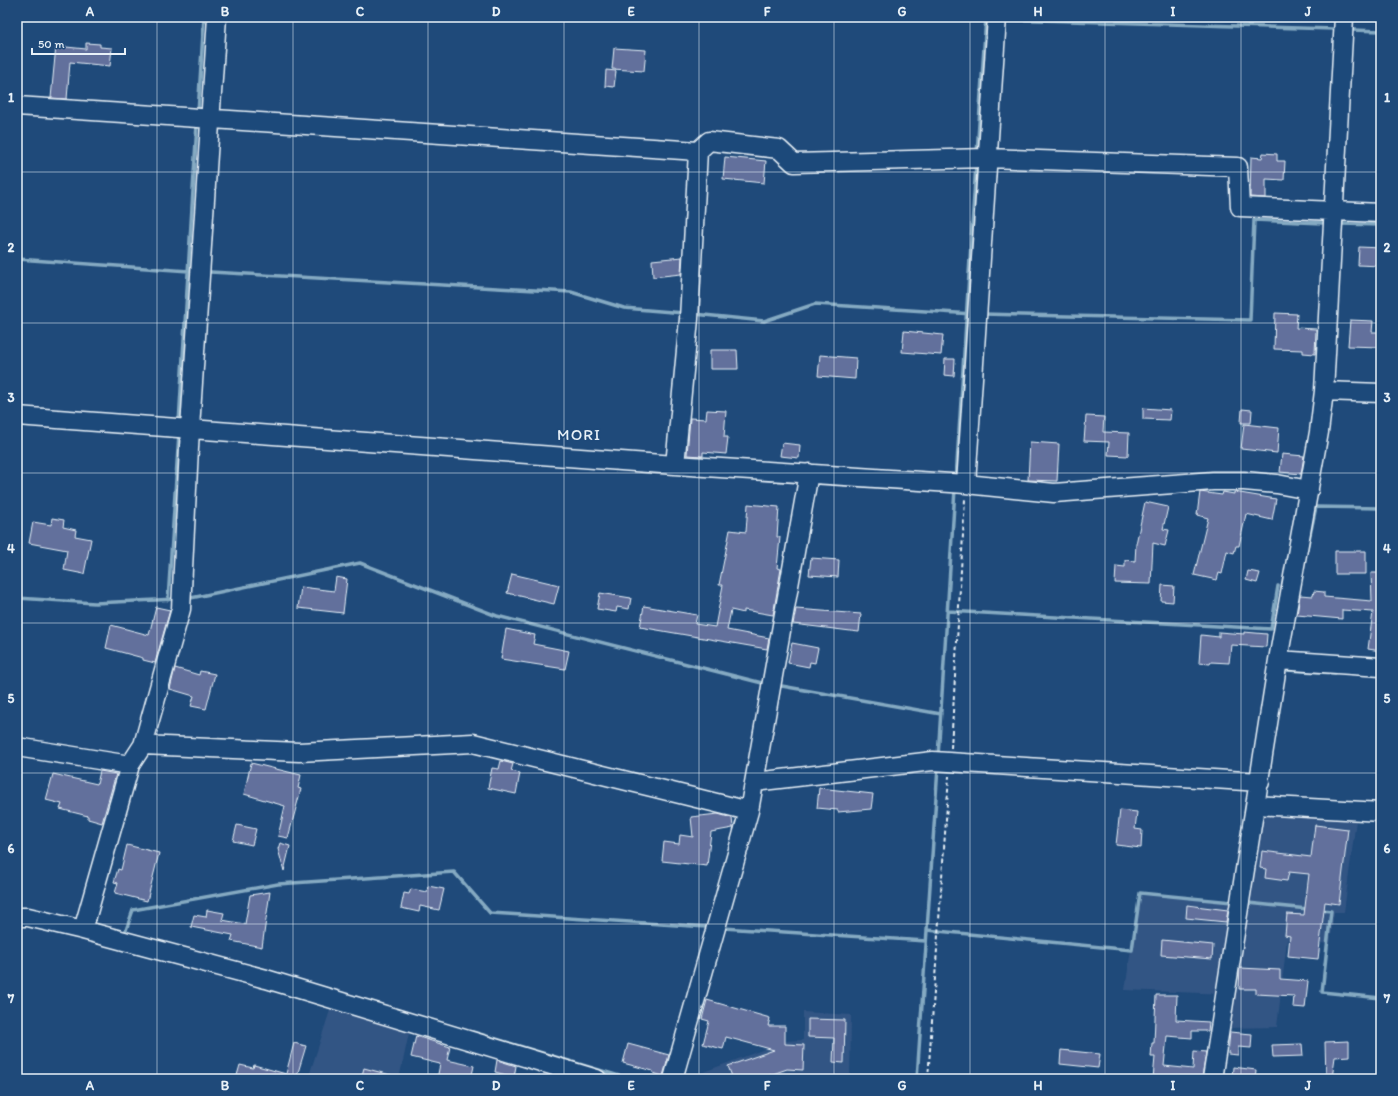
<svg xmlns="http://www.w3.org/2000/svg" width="1398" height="1096" viewBox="0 0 1398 1096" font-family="Itim,sans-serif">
  <rect width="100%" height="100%" fill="#1f4a7a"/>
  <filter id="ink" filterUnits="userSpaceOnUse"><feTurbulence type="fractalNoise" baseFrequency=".025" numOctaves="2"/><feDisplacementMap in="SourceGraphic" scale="8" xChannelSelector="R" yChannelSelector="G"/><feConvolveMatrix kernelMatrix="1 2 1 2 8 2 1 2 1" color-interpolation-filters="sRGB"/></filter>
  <g filter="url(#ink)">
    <!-- built -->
    <path fill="#335584" d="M1248 812 1356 820 1344 912H1334L1330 944 1287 940 1277 1027 1225 1028 1227 994 1125 990 1139 895 1233 903Z
      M333 1001 411 1024 399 1079H308Z
      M803 1012 851 1015 850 1079H685L786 1041 803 1040Z"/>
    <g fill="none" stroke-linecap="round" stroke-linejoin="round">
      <!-- stream -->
      <path stroke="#85aac2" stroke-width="3.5" d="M966 17 987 18
        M1003 19 1334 29
        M1352 30 1381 31
        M198 113 204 17
        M977 154 986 17
        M1341 224 1381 225
        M17 259 189 271
        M210 272 571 292 624 308 684 313
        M694 314 764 321 815 304 973 314
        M983 314 1250 320 1254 220 1322 223
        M179 423 197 124
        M956 479 976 164
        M1307 549 1316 507 1381 508
        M17 598 95 603 176 599
        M186 599 360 563 497 616 766 684
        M168 600 179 433
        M948 611 1271 629 1278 586
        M1286 670 1335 673
        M776 685 941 714
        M938 757 955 489
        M1248 903 1308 909
        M1321 910 1331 911 1322 992 1381 998
        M723 928 926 941
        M927 930 1132 950 1140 893 1232 902
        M125 933 133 910 278 884 454 872 490 913 707 927
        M473 1032 629 1079
        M917 1079 938 767"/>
    </g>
    <!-- building -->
    <path fill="#626f9c" stroke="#e8f1f8" d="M86 43 100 44V47L112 48 110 66 70 62 67 99 51 98 56 46 86 49Z
      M614 48 646 50 644 71 612 69Z
      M606 70 616 71 614 87 605 86Z
      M1263 153 1277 154V161H1285L1284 180 1266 179V198L1250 197 1251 157 1262 158Z
      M725 157 766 161 764 183 723 179Z
      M1359 247 1381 248V266L1358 265Z
      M682 257 681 274 653 277 652 260Z
      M1275 313 1297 314 1296 328 1316 329 1315 354 1303 353V350L1274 349Z
      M1350 320 1373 321 1372 332H1381V347L1348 346Z
      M904 331 943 335 941 355 902 352Z
      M710 350H737L738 369H710Z
      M820 355 856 358 855 379 818 376Z
      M945 359H955L954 376 944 375Z
      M1143 408 1171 410 1170 420 1143 419Z
      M1242 409 1252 410 1251 423H1241Z
      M707 410 726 411 724 437H728L726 454 703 452V456L687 455 690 418 706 419Z
      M1086 416 1104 417 1103 432 1129 433 1128 456 1108 455 1109 442 1084 441Z
      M1244 424 1279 428 1277 453 1241 449Z
      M1030 442 1059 444 1057 481 1028 480Z
      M782 443 800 445 799 458 780 456Z
      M1282 454 1304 456 1301 474 1280 472Z
      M1200 492 1222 495 1223 492 1234 494V492L1276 499 1272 520 1246 514 1239 546H1236L1234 553 1227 551 1222 574 1219 573 1217 580 1194 575 1208 518 1197 515Z
      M1145 502 1168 507 1163 529 1169 530 1165 546 1153 543 1151 584 1115 583 1116 566 1125 567V560L1135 561 1136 544Z
      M748 504 779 507 777 537H780L777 568 781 569 773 615 744 610V613L731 610 727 630 769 638 767 649 640 627 644 606 697 615 695 624 715 627 723 585H719L730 530 746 532Z
      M52 518 64 520 63 527 76 530 75 536 91 539 84 574 64 570 67 550 29 543 33 522 51 525Z
      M1335 551H1366V574H1335Z
      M811 558 839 560 838 577 809 575Z
      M1248 571 1260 573 1257 583 1246 580Z
      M1371 573H1381V651L1368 649 1373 612 1342 610V619L1297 615 1300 595 1313 596 1314 591 1324 592V597L1372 601Z
      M512 574 559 585 554 604 507 593Z
      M336 577 347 579 343 613 298 608 301 587 334 591Z
      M1162 585 1174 586 1173 602 1161 601Z
      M600 593 631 598 629 609 617 607 616 612 597 609Z
      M156 607 170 610 155 663 143 660V658L106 648 111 625 149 635Z
      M796 609 861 614 859 632 793 624Z
      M506 629 535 635 533 644 569 651 565 669 501 659Z
      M1219 632 1244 634V632L1267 634 1266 647 1231 645 1229 663 1211 662 1210 664 1199 663 1201 635 1219 637Z
      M792 643 818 648 815 663 810 662 809 667 788 663Z
      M175 668 199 675 200 671 215 674 206 709 191 706 194 696 170 689Z
      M501 761 513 764 511 771 520 773 516 794 488 788 492 768 499 769Z
      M251 763 301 775 298 788 301 789 288 838 278 836 285 806 244 794Z
      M100 771 116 774 102 823 88 819V816L60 809 62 804 46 800 53 774 97 784Z
      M819 788 873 794 871 809 838 812V810L817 808Z
      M1120 810 1137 812 1135 829 1142 830 1141 848 1116 845Z
      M718 814 732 818 733 828 711 832 707 866 662 861 664 842 679 844 680 835 693 837 691 817Z
      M237 825 256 829 252 845 233 841Z
      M1315 825 1348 829 1339 904 1325 902 1318 959 1288 956 1290 936 1285 935 1287 914 1304 915 1309 874 1289 872 1287 881 1265 878 1266 869 1260 868 1262 851 1311 857Z
      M280 843 290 846 284 871 278 849Z
      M127 845 159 853 147 901 115 893 118 883 114 882 118 869 121 870Z
      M428 886 444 889 439 910 420 906 419 912 401 908 404 893 409 894 411 889 427 892Z
      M270 892 262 947 231 941 233 935 191 927 194 915 206 917 207 910 224 913 222 920 245 924 250 895Z
      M1187 905 1228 910 1226 922 1186 918Z
      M1162 940 1213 945 1212 959 1161 955Z
      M1240 968 1280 970V979L1308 981 1305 1008 1293 1007 1294 996 1256 994V989H1239Z
      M1156 995H1177L1176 1020 1209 1022 1208 1031H1192V1038L1167 1036 1164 1066 1193 1069 1194 1051 1206 1052 1202 1079H1153L1155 1057H1151L1152 1043H1154Z
      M707 1000 770 1018 768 1026H785V1044L804 1045 803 1070 787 1069 759 1079H733L728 1066 774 1050 726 1037 723 1049 703 1044 709 1021 702 1019Z
      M808 1019 845 1020 844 1063 833 1062 834 1038 808 1037Z
      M1230 1032 1252 1034 1251 1048 1238 1047V1055L1228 1054Z
      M416 1036 450 1047 447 1060 474 1066 471 1079H437L440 1064 411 1057Z
      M1349 1041V1056L1335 1057 1332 1078H1326L1325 1042Z
      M294 1043 306 1046 296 1079H236L240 1065 253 1068 254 1065 286 1074Z
      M628 1044 669 1055 663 1076 653 1073V1071L623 1063Z
      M1302 1044 1303 1056 1273 1057 1272 1045Z
      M1061 1050 1100 1054 1098 1068 1060 1064Z
      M497 1060 516 1066 514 1077 495 1072Z
      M1233 1067 1256 1070 1255 1079H1232Z
      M364 1068 394 1076V1079H361Z"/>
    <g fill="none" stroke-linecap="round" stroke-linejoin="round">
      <defs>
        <path id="minor" d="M17 106 698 151
          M1324 391 1381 393
          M17 416 675 465 966 484 1054 493 1213 481H1244L1277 484 1309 490
          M675 465 689 319 698 151 709 141 779 149 794 163 986 158 1238 167 1240 207 1381 213
          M966 484 997 17
          M1278 660 1381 667
          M143 745 299 752 473 743 749 811
          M17 747 130 765
          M755 782 933 761 1260 782
          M1256 805 1381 812
          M17 917H28L83 930 266 979 597 1079
          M83 930 130 765 143 745 181 609 190 428 217 17
          M673 1079 749 811 809 473
          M1212 1079 1278 660 1319 432 1324 391 1344 17"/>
      </defs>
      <!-- minor casing -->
      <use href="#minor" stroke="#e8f1f8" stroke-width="21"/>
      <!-- path -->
      <path stroke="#e8f1f8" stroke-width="2" stroke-dasharray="4 3" stroke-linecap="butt" d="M951 748 965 499
        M928 1079 949 776"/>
      <!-- minor -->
      <use href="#minor" stroke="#1f4a7a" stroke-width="18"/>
    </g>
  </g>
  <!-- grid -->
  <path fill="none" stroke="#e8f1f8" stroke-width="1" stroke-opacity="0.55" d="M157 17V1079M293 17V1079M428 17V1079M564 17V1079M699 17V1079M834 17V1079M970 17V1079M1105 17V1079M1241 17V1079M17 172H1381M17 323H1381M17 473H1381M17 623H1381M17 773H1381M17 924H1381"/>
  <g text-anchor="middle" stroke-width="3" stroke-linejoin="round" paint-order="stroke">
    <!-- quarter labels -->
    <g font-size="16" letter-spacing="1" fill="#e8f1f8" stroke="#1f4a7a">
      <text x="579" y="440">MORI</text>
    </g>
  </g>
  <!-- margin -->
  <rect width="1398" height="1096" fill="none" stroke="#1f4a7a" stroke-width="44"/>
  <!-- scale -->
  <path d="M32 48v6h93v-6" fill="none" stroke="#e8f1f8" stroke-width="2"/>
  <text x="38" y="48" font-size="12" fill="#e8f1f8" stroke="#1f4a7a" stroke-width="3" paint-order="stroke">50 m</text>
  <rect x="22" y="22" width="1354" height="1052" fill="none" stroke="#e8f1f8" stroke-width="1.5"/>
  <g font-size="13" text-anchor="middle" font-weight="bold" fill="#e8f1f8">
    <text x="90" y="16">A</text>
    <text x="225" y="16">B</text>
    <text x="360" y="16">C</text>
    <text x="496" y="16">D</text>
    <text x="631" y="16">E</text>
    <text x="767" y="16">F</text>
    <text x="902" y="16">G</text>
    <text x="1038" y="16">H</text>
    <text x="1173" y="16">I</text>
    <text x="1308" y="16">J</text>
    <text x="11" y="102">1</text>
    <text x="1387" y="102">1</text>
    <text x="11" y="252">2</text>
    <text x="1387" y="252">2</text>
    <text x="11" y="402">3</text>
    <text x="1387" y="402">3</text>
    <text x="11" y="553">4</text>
    <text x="1387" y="553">4</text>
    <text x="11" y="703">5</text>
    <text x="1387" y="703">5</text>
    <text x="11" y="853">6</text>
    <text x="1387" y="853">6</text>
    <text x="11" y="1003">7</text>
    <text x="1387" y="1003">7</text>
    <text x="90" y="1090">A</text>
    <text x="225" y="1090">B</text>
    <text x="360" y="1090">C</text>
    <text x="496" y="1090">D</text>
    <text x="631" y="1090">E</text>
    <text x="767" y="1090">F</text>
    <text x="902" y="1090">G</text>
    <text x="1038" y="1090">H</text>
    <text x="1173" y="1090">I</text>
    <text x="1308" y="1090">J</text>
  </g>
</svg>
